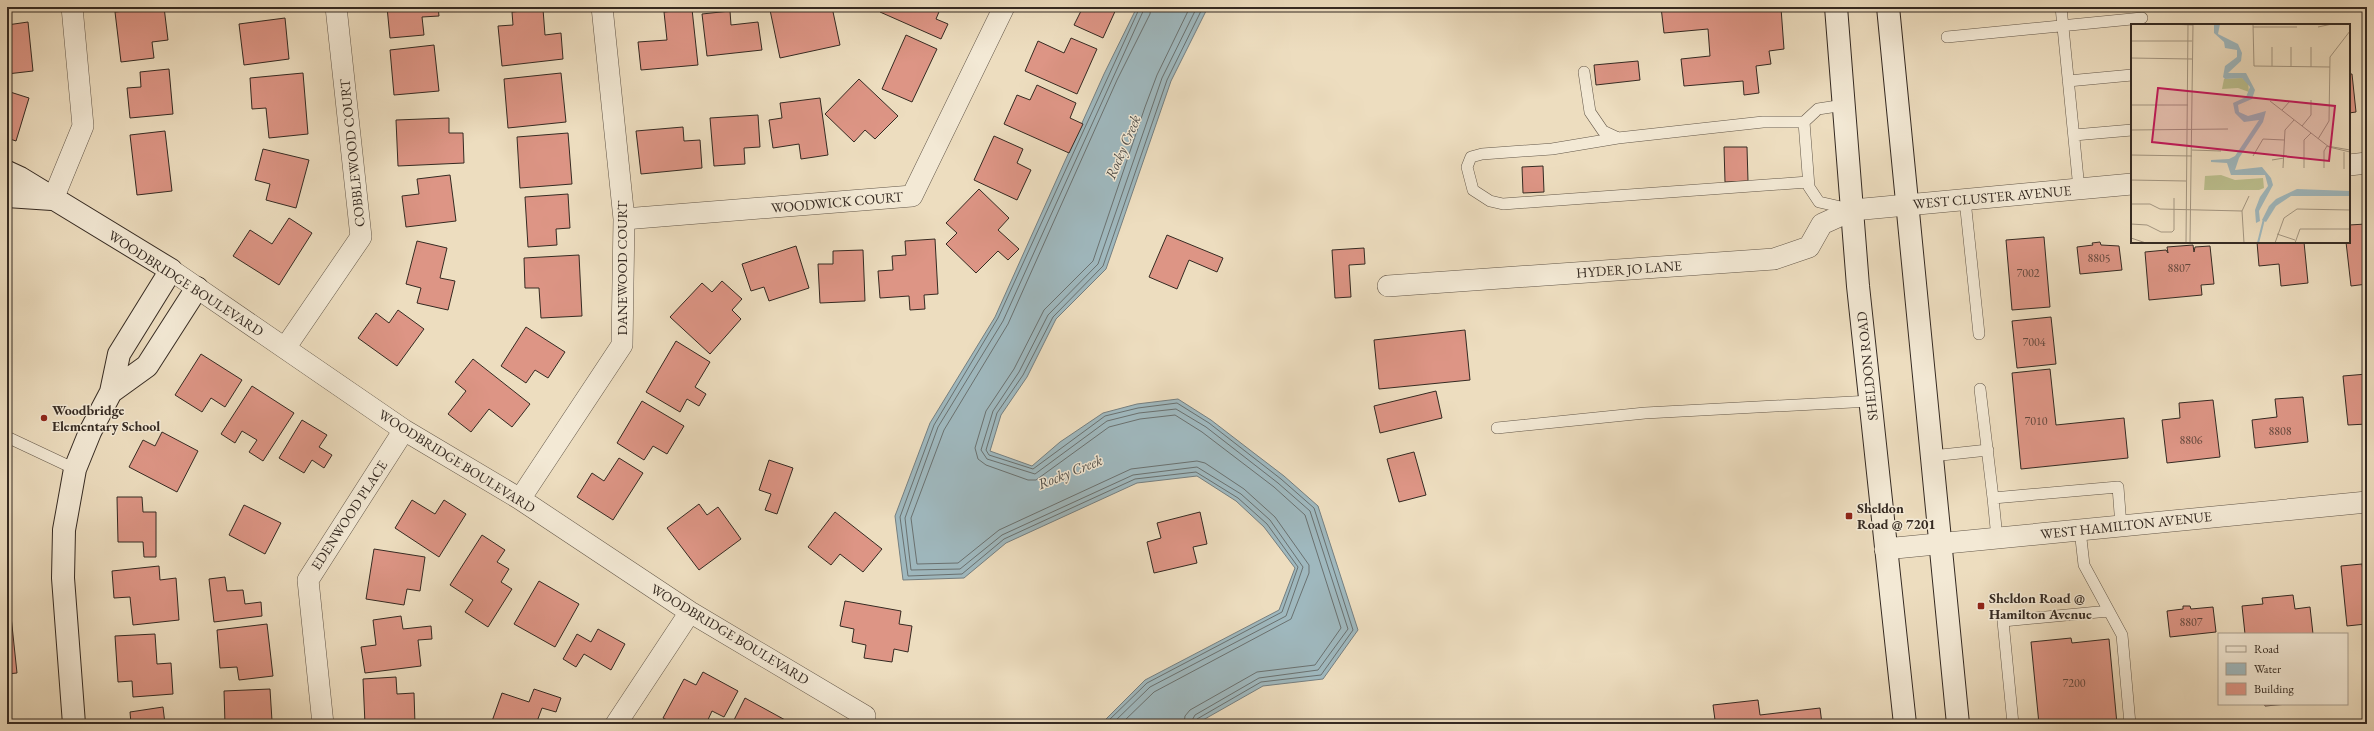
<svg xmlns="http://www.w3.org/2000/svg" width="2374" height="731" viewBox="0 0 2374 731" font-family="'EB Garamond',serif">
  <rect width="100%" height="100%" fill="#edddbf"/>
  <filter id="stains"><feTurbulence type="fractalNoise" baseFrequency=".005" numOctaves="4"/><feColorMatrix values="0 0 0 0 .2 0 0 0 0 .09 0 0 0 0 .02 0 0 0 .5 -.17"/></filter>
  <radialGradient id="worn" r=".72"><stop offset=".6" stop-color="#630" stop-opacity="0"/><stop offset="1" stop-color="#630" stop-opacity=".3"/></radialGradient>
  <!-- water -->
  <path fill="#9fb8be" stroke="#757f80" d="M1137 7H1208L1171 81 1106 269 1056 319 1027 377 1001 415 990 451 1032 466 1060 442 1103 413 1137 404 1178 399 1211 420 1250 450 1284 476 1318 506 1358 630 1323 679 1263 686 1196 724H1101L1145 680 1279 610 1295 568 1264 527 1236 501 1197 476 1137 483 1006 543 964 578 903 580 895 516 930 423 995 317 1104 74Z"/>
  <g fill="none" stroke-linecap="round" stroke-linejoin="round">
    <!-- shore -->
    <path stroke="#6a7170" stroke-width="1" d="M1105 724 1147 683 1282 612 1298 567 1267 524 1238 498 1196 472 1135 479 1004 539 962 574 908 576 900 517 934 425 998 318 1140 7
      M1112 724 1150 687 1286 616 1303 567 1270 520 1241 494 1197 467 1133 475 1002 535 960 569 911 570 905 518 938 427 1003 321 1145 7
      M1121 724 1154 692 1291 619 1309 573V565L1275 517 1244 489 1205 463 1197 461 1131 469 999 530 958 563 917 564 911 518 944 430 1008 324 1117 80 1150 14 1151 7
      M1184 724 1185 716 1190 710 1257 672 1315 665 1341 628 1305 515 1274 487 1202 432 1175 415 1140 419 1109 427 1036 480H1028L986 465 978 459 975 448 986 411 1014 369 1044 310 1093 261 1145 107 1157 75 1190 7
      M1190 724 1195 715 1259 678 1318 670 1348 629 1310 511 1278 483 1206 427 1176 409 1139 413 1107 421 1035 474 987 459 981 450 993 411 1019 372 1048 315 1098 264 1162 78 1197 7
      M1195 724 1197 719 1261 682 1321 675 1353 630 1314 508 1281 479 1209 423 1177 403 1138 408 1105 416 1033 469 989 455 986 450 997 413 1023 375 1053 317 1103 266 1167 80 1203 7"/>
  </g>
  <!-- building -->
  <path fill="#dd9585" stroke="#352a22" d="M7 7H18V9L7 10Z
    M164 7 168 40 152 42 154 58 121 62 115 12Z
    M387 7H438L439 16 422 17 424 35 390 38Z
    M784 7H832L840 45 780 58 770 10Z
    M883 7H941L936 19 948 24 941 39 880 12Z
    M1083 7H1117L1103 38 1074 25Z
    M1661 7H1751V11L1781 8 1784 49 1769 51 1771 64 1756 66 1759 93 1744 95 1743 81 1684 86 1681 59 1710 56 1708 29 1664 33Z
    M543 9 545 35 561 33 563 59 502 66 498 26 513 25 512 12Z
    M692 9 698 65 641 70 638 42 667 40 664 12Z
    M730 11 731 25 758 22 762 50 707 56 702 14Z
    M285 18 289 59 244 65 239 24Z
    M28 22 33 71 7 74V25Z
    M906 35 937 49 912 102 882 89Z
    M1071 38 1097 49 1077 94 1025 71 1038 41 1064 53Z
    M434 45 439 91 394 95 390 50Z
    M1638 61 1640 80 1596 85 1594 65Z
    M169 69 173 114 130 118 127 88 141 87 140 72Z
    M303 73 308 134 269 138 266 108 252 109 250 78Z
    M561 73 566 122 508 128 504 79Z
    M2349 74H2352L2356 112 2349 113Z
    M859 79 898 116 875 139 865 130 854 142 825 114Z
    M1037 85 1076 103 1070 118 1083 124 1069 153 1004 124 1017 95 1030 100Z
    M7 91 29 98 16 141 7 138Z
    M820 98 828 155 801 159 799 144 773 148 769 120 782 118 780 103Z
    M758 115 760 147 744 148 745 164 714 166 710 118Z
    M449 118V133H463L464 163 398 166 396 120Z
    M683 127 684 141 700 140 702 168 641 174 636 131Z
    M165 131 172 191 137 195 130 135Z
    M568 133 572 184 520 188 517 137Z
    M994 136 1023 149 1017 163 1031 170 1017 200 974 180Z
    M1724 147H1747L1748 181 1725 182Z
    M263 149 309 160 296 208 266 200 270 184 255 180Z
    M1543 166 1544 192 1523 193 1522 167Z
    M450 175 456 221 406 227 402 196 419 194 417 179Z
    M979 189 1009 218 998 230 1019 249 1008 260 998 251 976 273 946 244 957 233 946 223Z
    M568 194 570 228 556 229 557 245 528 247 525 197Z
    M289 218 312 233 279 285 233 256 250 230 272 244Z
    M2366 224 2367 284 2351 286 2346 242H2349V225Z
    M1167 235 1223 258 1217 272 1189 260 1177 289 1149 277Z
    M2044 237 2050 307 2012 310 2006 240Z
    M935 239 938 294 924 295 925 309 910 310 909 296 880 298 878 271 893 270 892 256 906 255 905 241Z
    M417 241 447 248 440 278 455 281 448 310 417 303 421 288 406 284Z
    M2100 242 2101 245 2119 246 2122 270 2080 274 2077 247 2093 245 2092 243Z
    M2257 242H2304L2308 283 2281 286 2279 264 2259 266Z
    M2193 245 2194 252 2195 247 2210 246 2214 284 2201 285 2202 295 2149 300 2145 252 2166 250 2168 253 2167 247Z
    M796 246 809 288 769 301 764 287 751 291 742 264Z
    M1364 248 1365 264 1349 265 1351 297 1335 298 1332 250Z
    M863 250 865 301 820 303 818 264H833V251Z
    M579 255 582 316 541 318 539 288H525L524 258Z
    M722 281 742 299 732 310 741 319 710 354 670 317 702 283 712 292Z
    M398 310 424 329 397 366 358 338 376 313 389 323Z
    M2051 317 2056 364 2017 368 2012 321Z
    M526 327 565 352 548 378 535 370 526 383 501 366Z
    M1465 330 1470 380 1379 389 1374 340Z
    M676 341 710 362 695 387 706 394 699 406 687 399 680 412 646 392Z
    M201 354 242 380 225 407 211 398 202 412 175 395Z
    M473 359 530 404 512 427 489 409 471 432 448 414 466 391 455 382Z
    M2050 369 2056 425 2124 418 2128 458 2021 469 2012 373Z
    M2367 374V424L2348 425 2343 376Z
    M252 386 294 413 263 461 249 452 257 440 242 431 235 443 221 434Z
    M1436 391 1442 418 1380 433 1374 406Z
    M2303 397 2308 442 2255 448 2252 420 2277 417 2275 399Z
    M2213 400 2220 457 2167 463 2162 420 2180 418 2179 403Z
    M642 401 684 426 667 454 653 446 644 460 617 443Z
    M302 420 327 435 319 447 332 455 324 468 312 460 304 473 279 458Z
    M162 432 198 451 177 492 129 467 143 440 155 446Z
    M1414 452 1426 495 1399 502 1387 459Z
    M619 458 643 473 613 520 577 497 592 473 604 481Z
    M769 460 793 468 777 514 765 510 771 494 759 490Z
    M117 497H142L143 512H156V557H144L143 542H118Z
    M412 500 435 514 444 500 466 514 439 557 395 528Z
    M699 504 707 515 718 507 741 539 699 570 667 528Z
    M244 505 281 523 265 554 229 535Z
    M835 512 882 549 863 572 840 554 831 565 808 547Z
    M1200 512 1207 544 1193 547 1197 563 1154 573 1147 542 1161 538 1157 523Z
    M482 535 505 550 497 562 509 569 501 582 512 589 488 627 465 612 473 600 450 585Z
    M374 549 425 557 420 591 407 589 404 605 366 599Z
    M2362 564 2363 571H2367V638L2366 624 2347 626 2341 566Z
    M159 566 160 580 176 578 179 620 133 625 130 597 114 598 112 571Z
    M225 577 227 591 243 590 245 604 261 602 262 616 214 622 209 579Z
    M7 578 17 673 7 674Z
    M539 581 579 604 555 647 514 624Z
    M2293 595 2295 609 2310 607 2313 634H2245L2242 606 2263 604 2262 598Z
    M845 601 901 611 899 624 912 626 908 652 894 649 892 662 864 658 866 645 852 642 854 629 840 626Z
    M2183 606H2190L2191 609 2213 607 2216 632 2170 637 2167 611 2183 609Z
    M401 616 403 629 431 626 432 639 418 640 421 666 365 673 361 647 376 645 373 620Z
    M267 624 273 676 239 680 237 667 220 668 217 630Z
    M598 629 625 644 611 670 584 654 576 667 563 659 577 634 591 642Z
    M155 634 157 664 171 663 173 694 133 697 132 681 118 682 115 636Z
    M2071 638 2072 643 2109 639 2117 724H2039L2031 642Z
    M703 672 738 691 724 717 712 711 706 724H675L663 718 684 679 696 685Z
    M396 677 397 694 414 693 415 724H365L363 679Z
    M270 689 272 721 257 722V724H225L224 691Z
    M534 689 561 698 556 712 542 708 536 724H491L502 693 529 702Z
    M745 698 787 721 786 724H732Z
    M1758 700 1760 715 1820 708 1822 724H1685L1715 720 1713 705Z
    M2264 704H2288L2265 706Z
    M163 707 165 724H131L130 712Z"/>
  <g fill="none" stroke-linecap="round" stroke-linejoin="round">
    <defs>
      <path id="lane" d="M2061 7 2079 189
        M1947 37 2142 18
        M1584 72 1590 112 1603 131 1618 138 1763 122H1804
        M2068 81 2132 75
        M1844 105 1818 109 1804 122 1809 187 1819 202 1850 209
        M2074 135 2132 130
        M1618 138 1552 149 1482 154 1471 157 1467 167 1473 190 1490 201 1503 204 1808 182
        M1965 200 1979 334
        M1980 389 1993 498
        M1497 428 1645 413 1871 401
        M7 437 75 469
        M1932 456 1988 450
        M2080 530 2084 565 2122 635 2130 724
        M1997 538 1993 498 2118 487 2121 526
        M2013 724 2003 621 2109 611"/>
      <path id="street" d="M2349 165 2367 163
        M53 199 83 126 72 7
        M624 219 912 196 1004 7
        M171 270 404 430 520 499 690 612 865 716
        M1388 286 1774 259 1809 247 1822 224 1853 210 2132 184
        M285 348 361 237 336 7
        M520 499 622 345 624 219 602 7
        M1885 549 2367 502
        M323 724 308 580 404 430
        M616 724 690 612"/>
      <path id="secondary" d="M1836 7 1858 286 1905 724
        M1888 7 1958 724
        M7 172 20 178 171 270 119 354 111 392 90 432 75 469 64 530 63 578 74 724
        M7 196 52 199
        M111 392 147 366 197 288"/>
    </defs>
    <!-- lane casing -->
    <use href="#lane" stroke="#635749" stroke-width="12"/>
    <!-- street casing -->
    <use href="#street" stroke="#635749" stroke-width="22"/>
    <!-- secondary casing -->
    <use href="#secondary" stroke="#352a22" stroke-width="24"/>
    <!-- lane -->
    <use href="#lane" stroke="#f3e9d5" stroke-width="11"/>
    <!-- street -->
    <use href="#street" stroke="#f3e9d5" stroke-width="21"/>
    <!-- secondary -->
    <use href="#secondary" stroke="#f3e9d5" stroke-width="22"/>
  </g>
  <!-- markers -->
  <g fill="#8f2418" stroke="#f3e9d5" stroke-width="1.5">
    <circle cx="44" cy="418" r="4"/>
    <rect x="1845" y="512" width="8" height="8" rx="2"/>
    <rect x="1977" y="602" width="8" height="8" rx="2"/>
  </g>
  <g text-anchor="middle" stroke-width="3" stroke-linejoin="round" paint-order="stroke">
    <!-- number labels -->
    <g font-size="12" fill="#5f453b">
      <text x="2099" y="262">8805</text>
      <text x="2179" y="272">8807</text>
      <text x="2028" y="277">7002</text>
      <text x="2034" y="346">7004</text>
      <text x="2036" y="425">7010</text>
      <text x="2280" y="435">8808</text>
      <text x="2191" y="444">8806</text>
      <text x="2191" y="626">8807</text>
      <text x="2074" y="687">7200</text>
    </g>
    <!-- street labels -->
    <g font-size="14" fill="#352a22" stroke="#f3e9d5">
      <text transform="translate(352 153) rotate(-96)" y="5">COBBLEWOOD COURT</text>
      <text transform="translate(1992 197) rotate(-5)" y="5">WEST CLUSTER AVENUE</text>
      <text transform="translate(837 202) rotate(-5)" y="5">WOODWICK COURT</text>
      <text transform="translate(622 268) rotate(-90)" y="5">DANEWOOD COURT</text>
      <text transform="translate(1629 269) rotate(-4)" y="5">HYDER JO LANE</text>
      <text transform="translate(186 283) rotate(33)" y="5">WOODBRIDGE BOULEVARD</text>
      <text transform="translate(1867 366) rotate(-96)" y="5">SHELDON ROAD</text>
      <text transform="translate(457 461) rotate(32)" y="5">WOODBRIDGE BOULEVARD</text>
      <text transform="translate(349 515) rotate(-57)" y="5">EDENWOOD PLACE</text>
      <text transform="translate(2126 525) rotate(-6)" y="5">WEST HAMILTON AVENUE</text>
      <text transform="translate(730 634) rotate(31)" y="5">WOODBRIDGE BOULEVARD</text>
    </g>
    <!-- poi labels -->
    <g font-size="14" font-weight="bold" fill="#352a22" stroke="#f3e9d5" text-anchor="start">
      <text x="52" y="415">Woodbridge<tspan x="52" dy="16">Elementary School</tspan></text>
      <text x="1857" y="513">Sheldon<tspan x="1857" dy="16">Road @ 7201</tspan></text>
      <text x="1989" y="603">Sheldon Road @<tspan x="1989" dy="16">Hamilton Avenue</tspan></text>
    </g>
    <!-- water labels -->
    <g font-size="15" font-style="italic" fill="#504e49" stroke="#f3e9d5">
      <text transform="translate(1123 147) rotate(-67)" y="5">Rocky Creek</text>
      <text transform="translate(1070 472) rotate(-22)" y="5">Rocky Creek</text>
    </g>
  </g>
  <!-- overview -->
  <g transform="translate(2131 24)">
    <rect width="219" height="219" fill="#edddbf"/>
    <path d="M111 54 117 58 118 68 107 64 91 65 93 55ZM90 151 104 156 132 154 133 164 128 166H73L74 152Z" fill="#bcc08f"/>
    <path d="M83 0H89L87 10 107 20 111 29 110 37 97 49H115L124 66 121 75 107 81 108 88 117 92 135 87 132 98 108 134 104 146 131 143 140 154 142 161 128 187 129 197 125 199 124 186 129 173 137 162 134 151H100L96 139 80 138V136L98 135 104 132 128 96 113 98 104 89 102 79 115 73 119 63 111 54 94 55 92 53 94 42 106 33V26L94 24 93 18 83 9ZM166 165 219 167V172H160L145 182 135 198 131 196 138 182 145 175Z" fill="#9fb8be"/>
    <path fill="none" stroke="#9fb8be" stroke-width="2" d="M127 219 133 195"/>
    <path fill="none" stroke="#a39580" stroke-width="1" d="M39 0 62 1M122 0 123 42 199 43M122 3H166M187 3 201 0M0 17H61M180 23V43M0 34 61 35M141 42V23M160 43V23M139 77 198 123 219 128M0 81H57M151 86 159 77M171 102 180 91V76M0 106 97 105M187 115 198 97 199 33 219 7M196 122 219 126M61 126 90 127M0 131 61 132M122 132 132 115 153 116M141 136 153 134M152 144 154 106 163 96M173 144V116L180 109M193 144V127L196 122M213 145V128M0 156 55 157M0 180H19L29 185 111 187M0 200 16 201 30 208H41L43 206V174M146 210 164 216M0 214 15 219M55 219 57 0M59 219 62 0M113 219 111 187 118 172M144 219 153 194 166 185 219 186M164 219 169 205H219"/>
    <path fill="#c2185b" fill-opacity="0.15" stroke="#c2185b" stroke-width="2" d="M27 64 204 82 198 137 21 118Z"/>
    <rect width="219" height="219" fill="none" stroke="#352a22" stroke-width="2"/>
  </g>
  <!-- margin -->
  <rect width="2374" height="731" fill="none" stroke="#edddbf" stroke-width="24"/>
  <rect x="8" y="8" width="2358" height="715" fill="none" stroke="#352a22" stroke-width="2"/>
  <rect x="12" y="12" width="2350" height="707" fill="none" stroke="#352a22"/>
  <!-- legend -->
  <rect x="2218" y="633" width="130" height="72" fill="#f3e9d5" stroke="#a79d8d"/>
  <rect x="2226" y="646" width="20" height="6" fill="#f3e9d5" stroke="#a79d8d"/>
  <text x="2254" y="653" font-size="12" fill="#352a22">Road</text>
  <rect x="2226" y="663" width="20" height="12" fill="#9fb8be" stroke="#a79d8d"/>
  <text x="2254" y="673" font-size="12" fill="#352a22">Water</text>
  <rect x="2226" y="683" width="20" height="12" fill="#dd9585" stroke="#a79d8d"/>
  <text x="2254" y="693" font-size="12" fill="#352a22">Building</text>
  <rect width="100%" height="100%" filter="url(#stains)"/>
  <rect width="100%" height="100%" fill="url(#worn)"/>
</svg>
